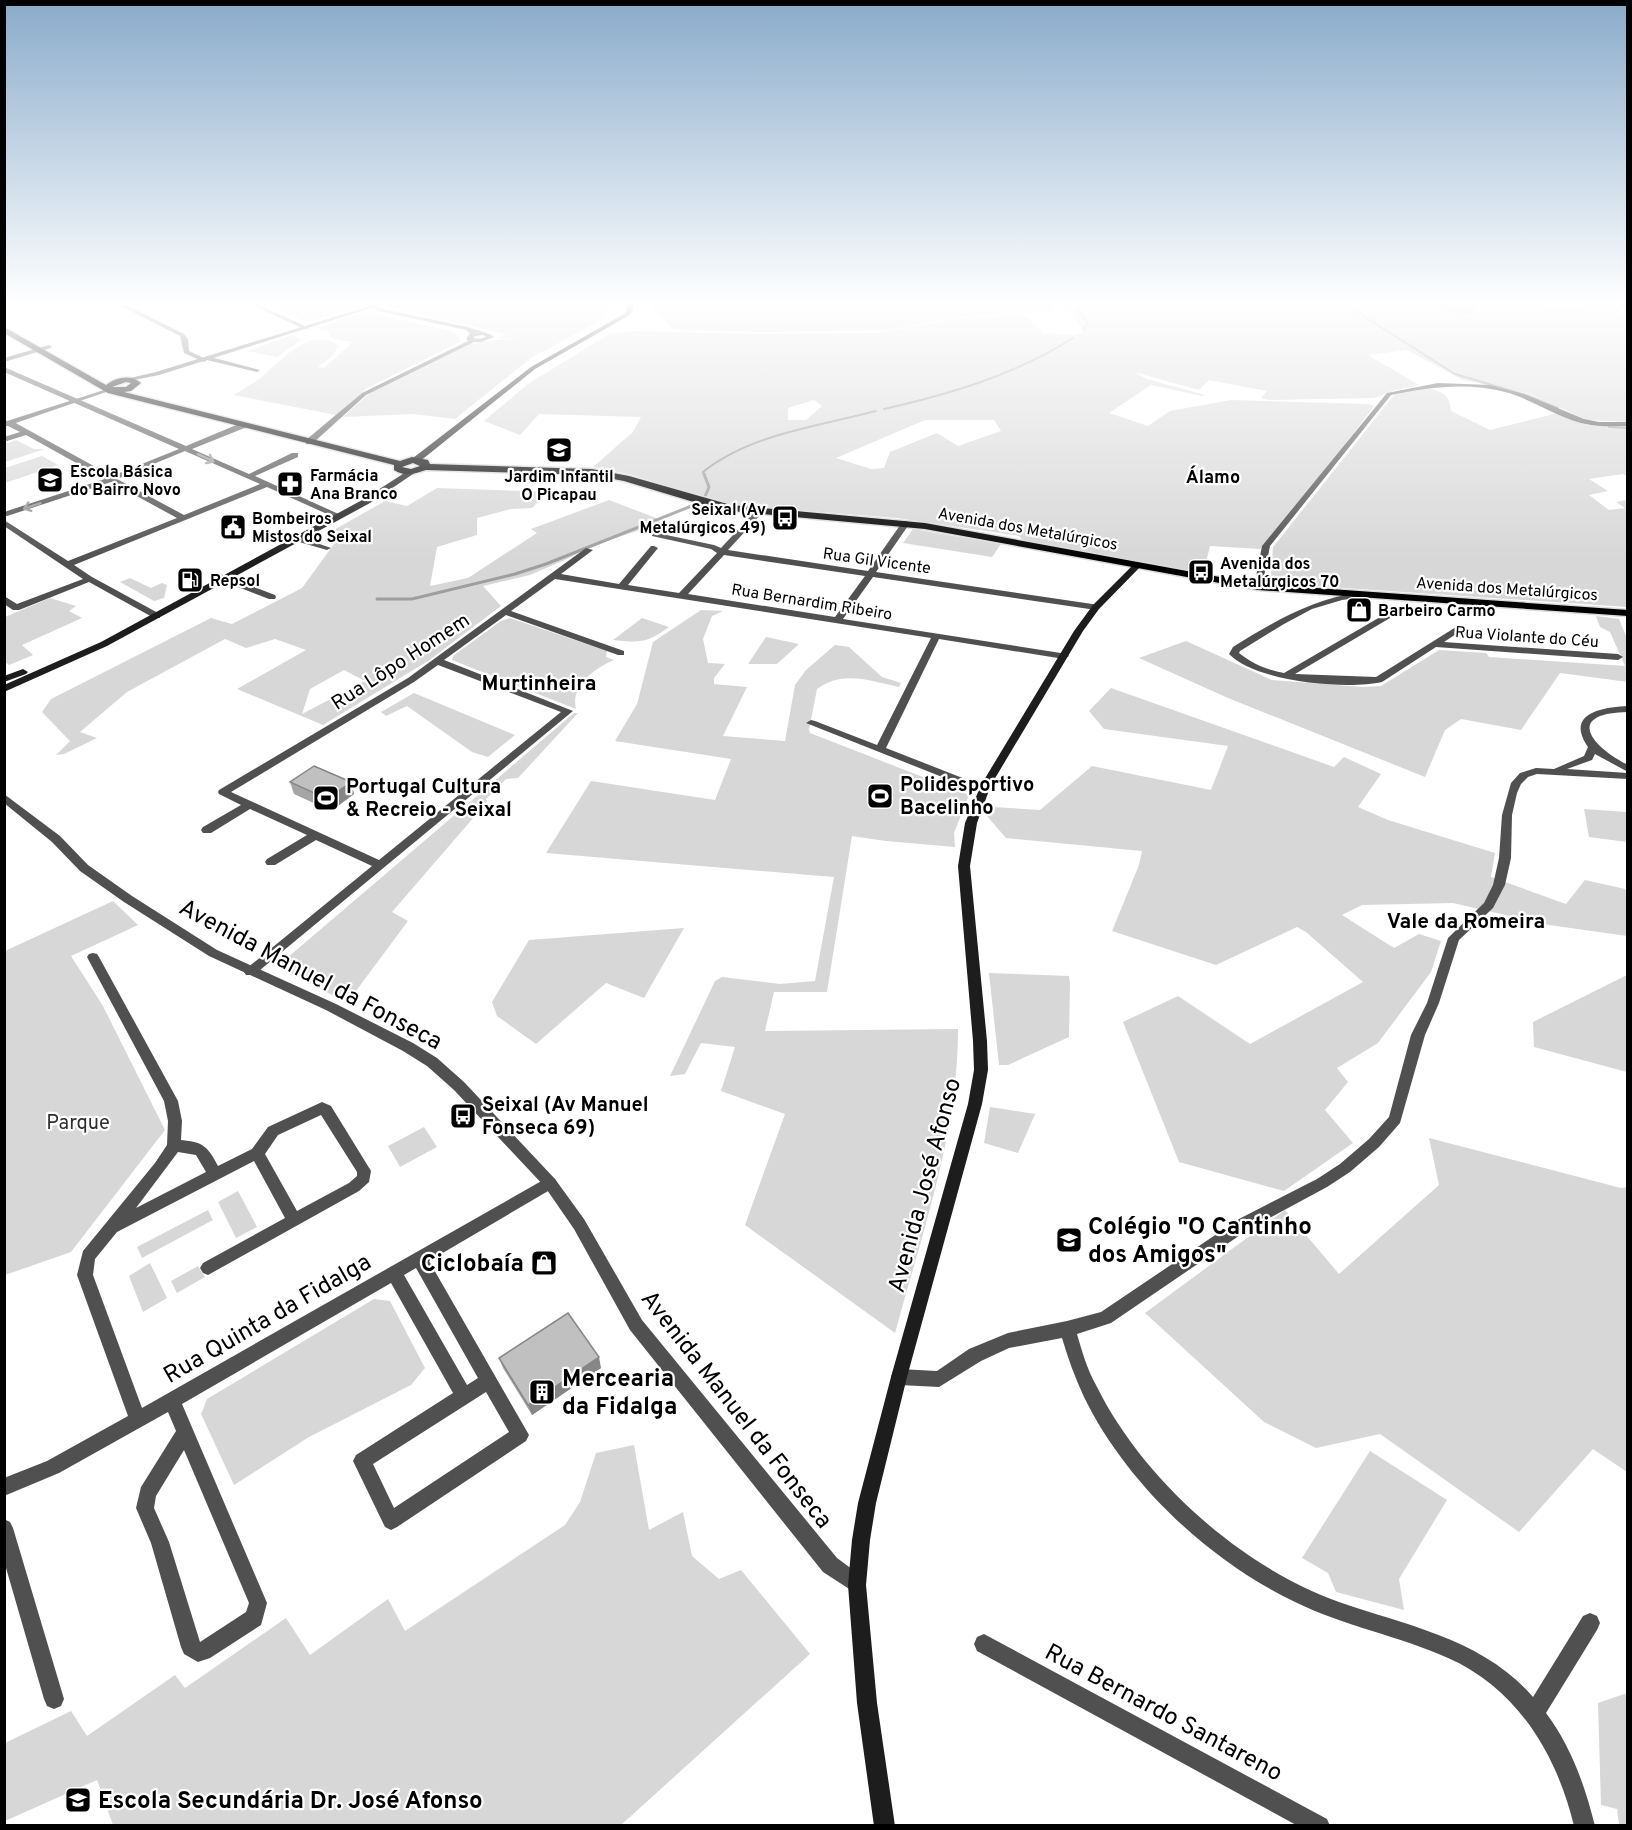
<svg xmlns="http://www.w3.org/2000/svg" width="1632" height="1830" viewBox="0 0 1632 1830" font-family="Overpass,sans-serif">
  <rect width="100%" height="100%" fill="#fff"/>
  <!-- green -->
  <path fill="#d7d7d7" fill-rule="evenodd" d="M279 304H359L361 306 306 322 270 305Z
    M399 304H609L610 306 608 311 603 315 607 317 531 358 455 419 413 414 343 417 372 391 467 344 495 340 517 339 498 338 506 334 387 307Z
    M648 304H1052L1055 311 951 318 890 330 770 332 674 330Z
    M1063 304H1415L1468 314 1479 304H1540L1582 308 1583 304H1618L1627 321V422L1587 420 1529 394 1463 380 1407 350 1368 355 1419 385 1395 390 1374 398 1269 400 1261 398 1267 391 1209 380 1199 390 1134 372 1147 379 1205 395 1202 396 1151 385 1109 413 1148 426 1170 411 1231 400 1368 404 1374 406 1326 470 1260 549 1210 546 1203 574 1023 540 1019 536 1007 534 897 518 733 505 687 493 633 475 593 467 633 432 641 417 539 414 520 435 484 421 528 384 609 334 632 331 759 334 877 333 954 319 1023 314 1043 333 1073 335 1084 332ZM814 400 822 406 806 420H788V408ZM925 420H994L1001 431 958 446 937 433 890 452 884 468 871 469 836 458Z
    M365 312 450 331 459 335 460 342 367 388 336 415 234 395C244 388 257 382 266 373 284 357 312 326 339 346L331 357 317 367 324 368 353 342 331 338 329 331 316 328Z
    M293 335 301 340 277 357 247 351Z
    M1432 389C1445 393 1450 397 1451 411L1490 430 1558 413 1588 425 1627 426V476L1623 474 1589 479 1608 491 1589 495 1609 510 1625 508 1616 502 1627 500V607L1270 583 1273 547 1395 394 1407 390Z
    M16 440 34 449H45L5 462V444Z
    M42 456 58 465 5 483V468Z
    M437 488 549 492 532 508 511 509 477 518V535L437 547 430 586 468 578 537 533 531 529 609 500 656 518 661 523 589 547 567 559 530 575 483 586 501 606 428 661 323 725 237 689 306 650 275 639 246 648 225 639 127 692 80 732 97 738 64 754 56 755 70 741 42 712 51 699 211 618 232 624 302 588 334 544 325 535 385 501 407 506ZM344 670 365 681 302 714 310 689Z
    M913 529 1001 544 992 557 903 543Z
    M130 578 151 588 162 583 167 585 164 598 154 601 120 582Z
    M50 598 76 606 69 611 82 618 22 645 33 655 9 665 5 662V617Z
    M701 610 723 611 712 616 703 639 708 663 725 664 714 678V684L747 687 723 736 785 741 795 685 806 670 835 645 849 647 882 677 901 683 899 687C869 681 844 670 817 689L809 730 810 733 969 795 954 833 955 847 886 841 852 836 827 992H774L765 1031 958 1029C958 1134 922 1233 895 1333L745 1225 785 1114 721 1091 735 1047 701 1043 685 1074 670 1076 715 981 722 977 780 984 815 981 834 877 546 853 591 781 715 800 731 759 615 741 637 704 653 642Z
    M1596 616 1619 619 1627 638 1628 682 1560 673 1521 730 1461 719 1445 730 1425 777 1228 698 1139 658 1186 641 1272 680 1363 687 1381 686 1439 650 1486 653 1489 657 1625 666 1610 632 1600 627Z
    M510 618 607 651 606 657 614 660C595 668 570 686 576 709L452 660 453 656 457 653 501 621Z
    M642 618 669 627C647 643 640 643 613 640Z
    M766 637 799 644 777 664H748Z
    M1111 688 1334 767 1344 757 1381 774 1358 807 1388 820 1495 853 1491 877 1566 904 1585 880 1625 889 1628 895 1627 936 1549 925 1453 903 1362 905 1342 915 1394 948 1419 934 1441 941 1431 972 1378 1043 1337 1068 1348 1082 1325 1110 1353 1143 1284 1191 1179 1162 1123 1022 1178 996 1250 1044 1363 982 1306 932 1297 927 1216 965 1112 931 1139 865 1142 851 1006 838 986 815 993 807 1040 810 1092 766 1211 790 1228 746 1104 729 1089 711Z
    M414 693 515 735 488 757 472 752 407 706 386 716 381 712Z
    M574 713H578L518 778 506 779 486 799 487 802 392 912 408 921 347 1003 289 972 286 965 287 958Z
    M1584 809 1627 812V842L1589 837Z
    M113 901 138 925 71 956 103 1006 165 1130 71 1252 5 1275V951Z
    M684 928 644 998 606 983 536 1044 497 1016 492 1002 529 940Z
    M989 973 1069 976 1070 984 1069 1037 1008 1065H999Z
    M1627 975V1072L1534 1047 1533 1022Z
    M990 1107 1035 1114 1018 1153 984 1143Z
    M424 1127 437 1147 400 1167 388 1146Z
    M1429 1138 1621 1188 1627 1187V1472L1593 1449 1519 1532 1380 1434 1316 1448 1264 1422 1145 1313 1285 1210 1339 1274 1439 1185Z
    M238 1191 257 1227 236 1238 218 1202Z
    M208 1210 213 1220 142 1258 137 1247Z
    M150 1263 167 1298 143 1312 129 1276Z
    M198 1266 205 1277 177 1293 171 1281Z
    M374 1299 390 1301 425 1368 411 1385 309 1437 234 1485 201 1414 207 1399Z
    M634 1445 649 1530 683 1512 692 1556 719 1579 741 1570 810 1654 621 1825H113L97 1780 5 1821V1743L71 1711 87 1736 175 1675 185 1688 286 1618 310 1655 388 1599 405 1631 565 1525 580 1502 596 1453Z
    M1370 1451 1447 1500 1399 1579 1404 1610 1336 1592 1328 1573 1302 1558Z
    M1627 1693V1825H1619L1617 1809 1601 1805 1598 1703Z"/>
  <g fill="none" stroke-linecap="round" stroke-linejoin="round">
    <!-- stream-far1 -->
    <path stroke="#9e9e9e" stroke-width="2" d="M1080 304 1077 309 1088 323 1083 330
      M1349 304 1368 319 1455 374 1529 396 1558 408
      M884 409C950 394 1015 375 1073 338
      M1609 427 1628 428
      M705 476 703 472C750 434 819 426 876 411"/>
    <!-- stream -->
    <path stroke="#9e9e9e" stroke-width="3" d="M704 474 709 487 704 499
      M377 599H412L515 574 546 564 694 505"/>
    <defs>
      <path id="primary" d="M4 327 106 385C116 377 131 374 141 383L131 391 124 392 400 461 412 457 428 460 430 464 592 469 629 476 731 505 925 523 1258 584 1628 610V616L1258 590 925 529 731 511 697 503 624 481 592 475 426 470C414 474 405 477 394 470V465L108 393 4 333ZM126 382 131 383 126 387H112ZM413 463 420 466 411 469 402 467Z"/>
    </defs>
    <!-- primary casing -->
    <use href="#primary" stroke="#dbdbdb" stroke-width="3"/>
    <!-- minor -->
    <path fill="#505050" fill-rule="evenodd" d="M117 304H124L184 334 188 339 189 351 204 358 207 356 260 370 257 372 207 360 204 362 184 353 180 336Z
      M250 304H257L309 328 304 329Z
      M363 304H371L383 309 468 327C477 331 486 331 494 337L481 342H474L366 395 312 444H306V440L362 393 468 341 466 339 470 333 466 330 379 311ZM483 335 486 337 479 339 473 338 475 336Z
      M1619 304H1625L1628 307V314Z
      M49 345 52 347 51 348 4 362V358Z
      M4 367 186 446 241 423H247V427L192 449 249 474 292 453H298V457L255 476 343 516 336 518 267 487 74 565 92 577 160 614V618H154L89 582 19 610H13L4 604V596L17 604 83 579 4 526V520L68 561 177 518 111 482 4 517V512L105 479 26 435 4 442V437L20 432 6 425V421H12L112 476 179 449 4 372ZM185 451 260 484 184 515 117 479Z
      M1438 383 1490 385 1524 394 1584 419 1599 422H1628V426C1615 426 1603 427 1591 425 1560 420 1535 400 1505 392 1468 382 1428 387 1391 395L1270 546 1262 587 1255 589 1254 587 1262 546 1387 393Z
      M757 509 764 511 728 550 868 571 903 521H906L910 523 876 572 1099 605 1100 607 1096 610 873 577 843 619 1067 654 1069 656 1064 659 939 639 886 748 988 788 989 790 988 792H980L806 723 811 720 815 721 877 745 931 638 555 579 511 611 624 651V655H618L506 615 444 660 573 711 254 975H246L244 972 246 969 372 866 316 840 275 865H267L265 862 267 859 307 835 250 809 211 833H203L201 830 203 827 241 805 219 794 218 792 219 790 408 678 586 548 593 550 561 574 619 584 651 546H654L658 548 628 585 679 593 717 553 711 549 652 536V532L714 545 721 548ZM724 555 865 576 835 617 688 594ZM438 665 561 712 379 860 231 792 414 682Z
      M285 534H291L331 548 327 550 285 538Z
      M215 572 275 595 276 597 275 599H269L212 577V573Z
      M1360 592 1364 595 1363 597 1342 600 1312 609 1284 624 1240 651 1239 653C1253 664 1267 670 1284 673L1387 613 1390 614V618L1295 674 1376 677 1456 627 1461 630 1459 632 1444 642 1618 654 1623 657 1618 660 1436 647 1382 682C1346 690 1256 682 1229 654L1233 647C1275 621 1310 600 1360 592Z
      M1628 706V712C1565 713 1590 746 1628 765V772L1595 754 1592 760 1567 769 1628 773V779L1537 774 1528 777 1521 784 1517 793 1512 815 1511 858 1505 885 1493 908 1459 940 1439 1003 1425 1035 1400 1123 1379 1147 1350 1172 1327 1187 1249 1229 1111 1323 1077 1334C1082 1351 1087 1369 1096 1385 1142 1479 1241 1567 1339 1602 1408 1626 1483 1639 1533 1697L1583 1616 1590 1613 1597 1616 1600 1623 1597 1630 1546 1713C1571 1746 1585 1786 1595 1826H1574C1557 1755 1517 1688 1448 1658 1399 1636 1344 1626 1295 1602 1209 1561 1126 1483 1084 1397 1075 1378 1068 1358 1062 1338L1009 1348 981 1361 939 1387 899 1385 893 1383 891 1377 893 1371 899 1369 937 1371 969 1349 1008 1333 1067 1321 1101 1312 1239 1219 1317 1179 1340 1164 1369 1139 1389 1117 1411 1035 1427 1003 1448 938 1484 903 1493 885 1499 858 1502 815 1511 783 1520 773 1536 768 1554 769 1584 756 1588 747C1565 714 1601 707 1628 706Z
      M93 953 97 954 99 957 178 1101 182 1121 181 1140C204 1142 208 1147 218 1166L252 1149 268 1127 322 1102 331 1106 371 1171 369 1182 359 1191 208 1275 203 1273 200 1268 203 1263 285 1218 254 1161 117 1232 95 1259 93 1275 142 1408 545 1179 550 1177 555 1179 557 1183 555 1187 429 1261 529 1435 526 1441 397 1527 391 1530 385 1527 353 1461 356 1455 453 1393 391 1283 182 1404 267 1603 261 1625 210 1658 198 1662 184 1654 181 1647 151 1543 136 1508 141 1487 176 1431 168 1412 59 1473 4 1496V1478L47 1461 128 1416 77 1275 83 1251 155 1163 167 1145 168 1121 164 1101 87 957 89 954ZM321 1115 357 1172V1176L349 1183 297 1211 265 1154 278 1135ZM178 1152 196 1155 206 1172 136 1208ZM416 1268 478 1378 467 1385 404 1275ZM486 1392 509 1432 394 1508 373 1464ZM184 1450 249 1603 246 1612 200 1642 169 1542 154 1508 156 1496Z
      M4 1519 10 1522 13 1528 64 1699 61 1706 54 1709 47 1706 44 1699 4 1561Z
      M984 1634 1327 1819 1330 1826H1298L977 1651 974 1644 977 1637Z"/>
    <!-- tertiary -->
    <path fill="#505050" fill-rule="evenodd" d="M376 304H384L159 375 124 382 121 380 156 372Z
      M107 389 112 390 4 427V422Z
      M4 794 60 836 88 865 132 896 217 950 336 1004 413 1043 437 1058 464 1082 555 1179 584 1219 642 1320 837 1558 864 1578 866 1585 864 1592 857 1594 823 1572 630 1330 574 1229 545 1187 454 1090 427 1066 403 1051 326 1010 209 956 124 902 80 871 52 842 4 803Z"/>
    <!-- secondary -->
    <path fill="#1d1d1d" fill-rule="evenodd" d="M627 304H633V311L628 316 535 369 419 462H413V458L531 367 624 314 627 311Z
      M409 470 416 472 370 503 107 646 4 692V685L101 642 364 499Z
      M1135 563 1142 565 1099 609 1083 631 991 785 977 823 970 866 987 1041 988 1070 982 1104 907 1377 876 1503 870 1540 866 1585 877 1703 895 1826H874L857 1703 848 1585 852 1540 858 1503 891 1377 968 1104 974 1070 973 1041 958 866 965 823 981 785 1074 631 1093 605Z
      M23 669 28 672 26 674 4 682V676Z"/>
    <!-- primary -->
    <use href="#primary" fill="#000" fill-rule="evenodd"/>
  </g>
  <!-- wall -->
  <path fill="#a5a5a5" d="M1415 304H1479L1468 314Z
    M290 782H351L354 794 331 811 294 794Z
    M499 1358 601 1368 532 1415 503 1368Z"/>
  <!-- shaded-wall -->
  <path fill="#868686" d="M1472 304H1479L1468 314Z
    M351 782 354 794 331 811 327 799Z
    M599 1357 601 1368 532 1415 528 1405Z"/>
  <!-- building -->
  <path fill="#c0c0c0" stroke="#868686" stroke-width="1.5" d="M314 766 351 782 327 799 290 782Z
    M568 1313 599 1357 528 1405 499 1358Z"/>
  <!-- one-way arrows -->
  <defs><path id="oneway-shaft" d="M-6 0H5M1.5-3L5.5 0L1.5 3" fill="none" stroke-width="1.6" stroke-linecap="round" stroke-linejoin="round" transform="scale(1.5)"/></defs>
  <g stroke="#969696">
    <use href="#oneway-shaft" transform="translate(206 458) rotate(25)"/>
    <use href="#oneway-shaft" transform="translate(32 506) rotate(162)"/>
  </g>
  <!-- sky -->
  <linearGradient id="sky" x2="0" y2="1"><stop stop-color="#8aabca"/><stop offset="0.54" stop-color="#fff"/><stop offset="1" stop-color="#fff" stop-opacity="0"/></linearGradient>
  <rect width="1632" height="560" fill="url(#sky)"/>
  <!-- icons -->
  <defs>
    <symbol id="school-square" viewBox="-11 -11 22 22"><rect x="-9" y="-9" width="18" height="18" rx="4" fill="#000" stroke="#fff"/><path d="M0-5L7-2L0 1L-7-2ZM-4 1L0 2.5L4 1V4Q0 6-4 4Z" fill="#fff"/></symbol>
    <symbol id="pharmacy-square" viewBox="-11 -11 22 22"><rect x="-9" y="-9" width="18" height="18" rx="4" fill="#000" stroke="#fff"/><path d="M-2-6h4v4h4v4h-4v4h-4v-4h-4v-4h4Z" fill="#fff"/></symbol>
    <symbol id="bus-square" viewBox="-11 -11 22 22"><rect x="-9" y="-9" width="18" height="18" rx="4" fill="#000" stroke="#fff"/><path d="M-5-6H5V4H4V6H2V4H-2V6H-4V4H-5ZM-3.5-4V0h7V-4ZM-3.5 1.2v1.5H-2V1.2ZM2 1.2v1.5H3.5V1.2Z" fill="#fff"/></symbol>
    <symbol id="civic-square" viewBox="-11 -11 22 22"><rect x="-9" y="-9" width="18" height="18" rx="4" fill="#000" stroke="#fff"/><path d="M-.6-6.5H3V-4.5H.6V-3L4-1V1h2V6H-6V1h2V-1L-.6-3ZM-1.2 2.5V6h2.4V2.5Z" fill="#fff"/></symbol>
    <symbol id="fuel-square" viewBox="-11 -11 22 22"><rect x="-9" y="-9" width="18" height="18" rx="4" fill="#000" stroke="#fff"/><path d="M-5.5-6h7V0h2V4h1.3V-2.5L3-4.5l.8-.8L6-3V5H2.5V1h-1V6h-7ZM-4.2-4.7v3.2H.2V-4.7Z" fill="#fff"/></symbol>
    <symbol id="shop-square" viewBox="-11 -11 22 22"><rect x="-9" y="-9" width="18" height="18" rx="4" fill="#000" stroke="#fff"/><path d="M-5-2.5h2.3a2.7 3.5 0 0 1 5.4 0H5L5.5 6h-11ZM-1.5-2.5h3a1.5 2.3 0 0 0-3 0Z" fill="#fff"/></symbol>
    <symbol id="stadium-square" viewBox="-11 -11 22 22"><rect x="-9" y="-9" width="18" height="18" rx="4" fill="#000" stroke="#fff"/><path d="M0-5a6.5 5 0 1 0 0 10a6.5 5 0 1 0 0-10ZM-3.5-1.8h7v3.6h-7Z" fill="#fff"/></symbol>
    <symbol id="building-square" viewBox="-11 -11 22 22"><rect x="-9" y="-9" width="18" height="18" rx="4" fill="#000" stroke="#fff"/><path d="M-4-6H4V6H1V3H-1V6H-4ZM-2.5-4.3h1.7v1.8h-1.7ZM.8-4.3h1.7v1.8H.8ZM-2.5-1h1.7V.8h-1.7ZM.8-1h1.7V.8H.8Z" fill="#fff"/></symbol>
  </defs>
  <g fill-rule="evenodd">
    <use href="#school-square" x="544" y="435" width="30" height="30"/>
    <use href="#school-square" x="35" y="465" width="30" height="30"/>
    <use href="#pharmacy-square" x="275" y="469" width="30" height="30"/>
    <use href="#bus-square" x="770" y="503" width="30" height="30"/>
    <use href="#civic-square" x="218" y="512" width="30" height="30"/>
    <use href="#bus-square" x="1186" y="557" width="30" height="30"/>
    <use href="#fuel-square" x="175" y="565" width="30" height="30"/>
    <use href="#shop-square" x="1344" y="595" width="30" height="30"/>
    <use href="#stadium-square" x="865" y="781" width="30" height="30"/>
    <use href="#stadium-square" x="311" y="783" width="30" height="30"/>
    <use href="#bus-square" x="448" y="1101" width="30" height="30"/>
    <use href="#school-square" x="1054" y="1225" width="30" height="30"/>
    <use href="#shop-square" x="529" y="1248" width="30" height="30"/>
    <use href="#building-square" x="527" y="1377" width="30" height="30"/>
    <use href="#school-square" x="63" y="1785" width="30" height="30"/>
  </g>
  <g text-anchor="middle" stroke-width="4.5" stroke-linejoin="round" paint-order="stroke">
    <!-- far-poi labels -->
    <g font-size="16" font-weight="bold" fill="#000" stroke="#fff" text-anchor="start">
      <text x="70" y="477">Escola Básica<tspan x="70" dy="18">do Bairro Novo</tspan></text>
      <text x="310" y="481">Farmácia<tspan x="310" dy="18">Ana Branco</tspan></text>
      <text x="559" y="482" text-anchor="middle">Jardim Infantil<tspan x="559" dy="18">O Picapau</tspan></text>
      <text x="766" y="515" text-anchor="end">Seixal (Av<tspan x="766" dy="18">Metalúrgicos 49)</tspan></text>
      <text x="252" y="524">Bombeiros<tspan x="252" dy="18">Mistos do Seixal</tspan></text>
      <text x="1220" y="569">Avenida dos<tspan x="1220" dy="18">Metalúrgicos 70</tspan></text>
      <text x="210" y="586">Repsol</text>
      <text x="1378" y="616">Barbeiro Carmo</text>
    </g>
    <!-- far-street labels -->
    <g font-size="16" fill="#000" stroke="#fff">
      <text transform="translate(1028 528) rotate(10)" y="6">Avenida dos Metalúrgicos</text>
      <text transform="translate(877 560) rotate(8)" y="6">Rua Gil Vicente</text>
      <text transform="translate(1507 588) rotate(4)" y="6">Avenida dos Metalúrgicos</text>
      <text transform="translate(812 601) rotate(9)" y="6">Rua Bernardim Ribeiro</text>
      <text transform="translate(1527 636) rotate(4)" y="6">Rua Violante do Céu</text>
    </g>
    <!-- far-neighbourhood labels -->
    <g font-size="18" font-weight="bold" fill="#000" stroke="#fff">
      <text x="1213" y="483">Álamo</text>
    </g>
    <!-- street labels -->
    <g font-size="20" fill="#000" stroke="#fff">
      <text transform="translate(400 661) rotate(-33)" y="7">Rua Lôpo Homem</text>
    </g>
    <!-- poi labels -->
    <g font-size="20" font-weight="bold" fill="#000" stroke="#fff" text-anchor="start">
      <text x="900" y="791">Polidesportivo<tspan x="900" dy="23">Bacelinho</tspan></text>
      <text x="346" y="793">Portugal Cultura<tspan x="346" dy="23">&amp; Recreio - Seixal</tspan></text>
      <text x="482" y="1111">Seixal (Av Manuel<tspan x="482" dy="23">Fonseca 69)</tspan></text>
    </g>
    <!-- park labels -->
    <g font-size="20" fill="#2e2e2e" stroke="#fff">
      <text x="78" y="1129">Parque</text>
    </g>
    <!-- neighbourhood labels -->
    <g font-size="21" font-weight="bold" fill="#000" stroke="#fff">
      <text x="539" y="690">Murtinheira</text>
      <text x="1466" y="928">Vale da Romeira</text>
    </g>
    <!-- near-street labels -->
    <g font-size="24" fill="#000" stroke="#fff">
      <text transform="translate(311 974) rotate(28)" y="8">Avenida Manuel da Fonseca</text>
      <text transform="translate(924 1185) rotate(-75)" y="8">Avenida José Afonso</text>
      <text transform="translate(267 1318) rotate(-30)" y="8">Rua Quinta da Fidalga</text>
      <text transform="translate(737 1409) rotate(52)" y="8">Avenida Manuel da Fonseca</text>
      <text transform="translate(1164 1712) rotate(28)" y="8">Rua Bernardo Santareno</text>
    </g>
    <!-- near-poi labels -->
    <g font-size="24" font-weight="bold" fill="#000" stroke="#fff" text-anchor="start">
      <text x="1088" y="1234">Colégio "O Cantinho<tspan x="1088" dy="28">dos Amigos"</tspan></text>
      <text x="524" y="1271" text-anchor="end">Ciclobaía</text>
      <text x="562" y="1386">Mercearia<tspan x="562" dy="28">da Fidalga</tspan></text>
      <text x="98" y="1808">Escola Secundária Dr. José Afonso</text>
    </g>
  </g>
  <!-- border -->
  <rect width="1632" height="1830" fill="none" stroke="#000000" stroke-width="12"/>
</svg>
